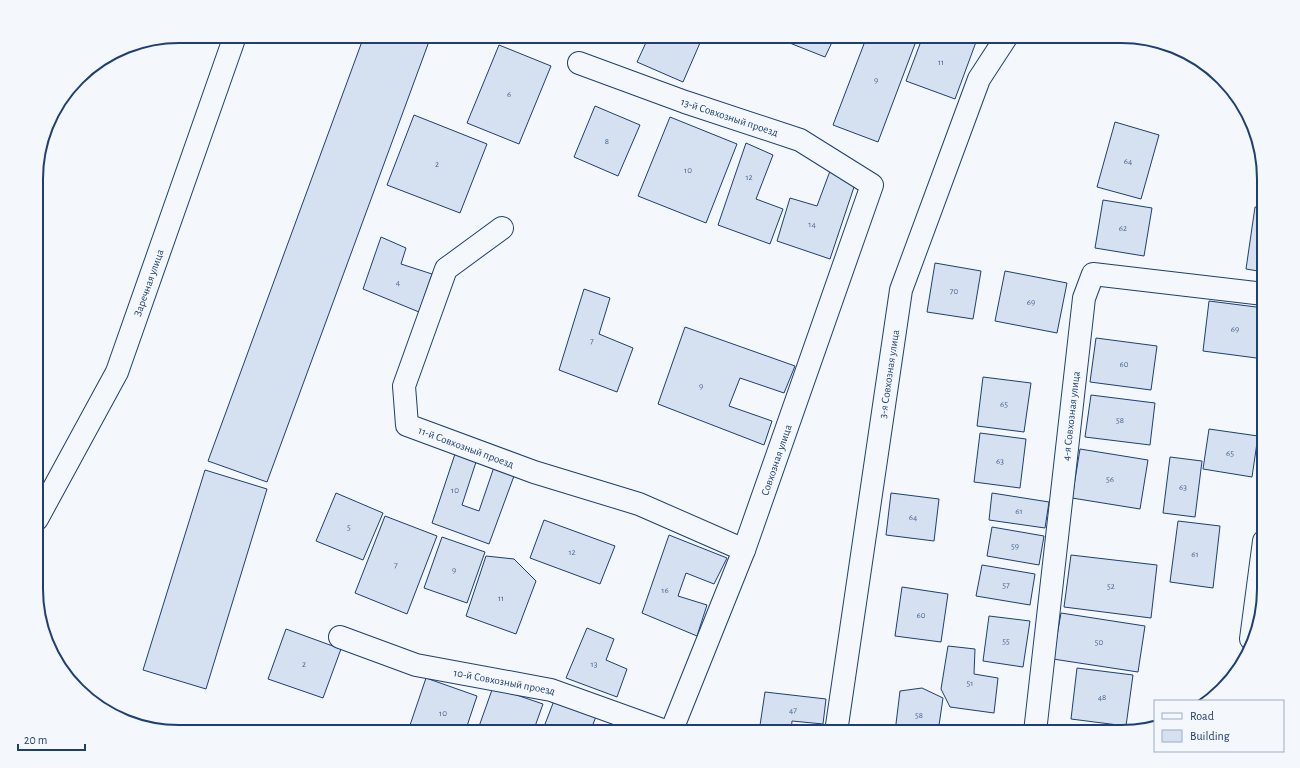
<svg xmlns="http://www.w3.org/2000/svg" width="1300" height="768" viewBox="0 0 1300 768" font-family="'Alegreya Sans',sans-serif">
  <rect width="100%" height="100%" fill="#f4f7fb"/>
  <!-- building -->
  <path fill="#d5e0f0" stroke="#1d3f73" d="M364 36H431L267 482 208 461Z
    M649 36H703L683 82 637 62Z
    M772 36H835L825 57Z
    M867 36H918L878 142 833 125Z
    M923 36H961L976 42 955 99 906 81Z
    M499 45 551 66 519 144 467 123Z
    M595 106 640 125 618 176 574 157Z
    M414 115 487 144 460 213 387 185Z
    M670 117 737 144 706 223 638 196Z
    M1115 122 1159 135 1141 199 1097 187Z
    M746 143 773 155 756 199 783 209 770 244 718 225Z
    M830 171 856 181 830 259 777 241 790 198 817 206Z
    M1103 200 1152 208 1144 256 1095 248Z
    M1255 207 1264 208V272L1246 269Z
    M381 237 406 248 401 264 432 274 419 312 363 289Z
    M935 263 981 271 973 319 927 312Z
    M1005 271 1067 283 1057 333 995 321Z
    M584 289 610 298 599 334 633 348 617 392 559 370Z
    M1209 301 1264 308V359L1203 351Z
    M685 327 795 366 784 393 740 378 729 406 772 421 764 445 658 404Z
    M1096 338 1157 346 1151 390 1090 382Z
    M983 377 1031 383 1024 432 977 426Z
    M1091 395 1155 403 1150 445 1085 437Z
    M1209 429 1258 436 1252 477 1203 469Z
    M980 433 1026 439 1020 488 974 482Z
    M1080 449 1148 460 1140 509 1072 498Z
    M455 454 476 462 462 505 479 511 494 467 514 476 489 544 432 523Z
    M1170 457 1202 461 1195 517 1163 513Z
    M205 470 267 489 206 689 143 670Z
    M336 493 383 513 363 560 316 541Z
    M891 493 939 499 934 541 886 535Z
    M992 493 1049 502 1045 528 989 520Z
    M385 516 437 536 407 614 355 593Z
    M544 520 615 546 600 584 530 558Z
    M1178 521 1220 526 1213 588 1170 582Z
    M992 527 1044 536 1039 565 987 556Z
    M669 535 727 558 714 584 686 573 678 596 707 605 697 636 642 613Z
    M442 537 485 552 467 603 424 588Z
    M1071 555 1157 565 1151 618 1064 607Z
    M486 556 514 559 536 581 516 634 466 616Z
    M982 565 1035 574 1030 605 976 596Z
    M902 587 948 594 941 642 895 636Z
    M1061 613 1145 626 1138 672 1053 659Z
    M989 616 1030 621 1023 667 983 661Z
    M587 628 614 639 606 660 627 669 617 697 566 678Z
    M286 629 341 649 323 698 268 679Z
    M948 646 975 649 974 674 998 678 994 713 950 707 941 689Z
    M1077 668 1133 675 1126 726 1071 719Z
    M426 678 477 696 465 732 408 731Z
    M493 687 543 704 533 732H477Z
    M922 688 943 698 938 732H895L900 691Z
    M765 692 826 699 823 724 792 721 791 732H759Z
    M555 698 597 714 590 732H542Z"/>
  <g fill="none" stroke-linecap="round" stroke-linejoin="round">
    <defs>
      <g id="minor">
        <path id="s1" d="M579 63 685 102 800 140 872 185 744 550 671 732"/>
        <path id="s2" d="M502 228 446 269 404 386 407 425 534 472 639 504 744 550"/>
        <path id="s3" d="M37 519 117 372 235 36"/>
        <path id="s4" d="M340 637 416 665 551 690 668 732"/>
        <path d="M1251 639 1264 541"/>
        <path id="s5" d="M836 732 901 290 979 79 1007 36"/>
        <path id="s6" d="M1035 732 1084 298 1093 274 1264 294"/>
      </g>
    </defs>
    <!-- minor casing -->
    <use href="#minor" stroke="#1d3f73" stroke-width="24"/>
    <!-- minor -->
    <use href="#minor" stroke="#f4f7fb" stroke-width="22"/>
  </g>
  <g text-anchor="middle" stroke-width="3" stroke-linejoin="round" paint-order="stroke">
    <!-- number labels -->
    <g font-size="9" fill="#4b6792">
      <text x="941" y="65">11</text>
      <text x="876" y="83">9</text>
      <text x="509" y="97">6</text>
      <text x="607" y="144">8</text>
      <text x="1128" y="164">64</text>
      <text x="437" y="167">2</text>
      <text x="688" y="173">10</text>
      <text x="749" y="180">12</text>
      <text x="812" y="227">14</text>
      <text x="1123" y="231">62</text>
      <text x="398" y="285">4</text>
      <text x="954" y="294">70</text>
      <text x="1031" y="305">69</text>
      <text x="1235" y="332">69</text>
      <text x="592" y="344">7</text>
      <text x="1124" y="367">60</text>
      <text x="701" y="389">9</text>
      <text x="1004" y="407">65</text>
      <text x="1120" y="423">58</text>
      <text x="1230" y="456">65</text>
      <text x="1000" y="464">63</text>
      <text x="1110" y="482">56</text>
      <text x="1183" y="490">63</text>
      <text x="455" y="493">10</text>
      <text x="1019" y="514">61</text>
      <text x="913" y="520">64</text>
      <text x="349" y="530">5</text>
      <text x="1015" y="549">59</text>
      <text x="572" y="555">12</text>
      <text x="1195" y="557">61</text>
      <text x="396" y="568">7</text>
      <text x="454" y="573">9</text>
      <text x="1006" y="588">57</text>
      <text x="1111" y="589">52</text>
      <text x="665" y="593">16</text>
      <text x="501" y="601">11</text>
      <text x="921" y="618">60</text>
      <text x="1006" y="644">55</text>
      <text x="1099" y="645">50</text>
      <text x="304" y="667">2</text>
      <text x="594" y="667">13</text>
      <text x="970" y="686">51</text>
      <text x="1102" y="700">48</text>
      <text x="793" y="713">47</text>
      <text x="443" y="716">10</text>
      <text x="919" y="718">58</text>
    </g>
    <!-- street labels -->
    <g font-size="11" fill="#1d3f73" stroke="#f4f7fb">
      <text dy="4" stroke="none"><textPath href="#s1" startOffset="160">13-й Совхозный проезд</textPath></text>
      <text dy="4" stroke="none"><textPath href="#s3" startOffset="262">Заречная улица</textPath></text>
      <text dy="4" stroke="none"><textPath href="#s5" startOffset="362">3-я Совхозная улица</textPath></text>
      <text dy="4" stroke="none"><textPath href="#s6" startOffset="318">4-я Совхозная улица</textPath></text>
      <text dy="4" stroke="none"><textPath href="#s2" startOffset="296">11-й Совхозный проезд</textPath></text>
      <text transform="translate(776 460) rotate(-71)" y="4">Совхозная улица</text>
      <text dy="4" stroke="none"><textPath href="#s4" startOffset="171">10-й Совхозный проезд</textPath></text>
    </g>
  </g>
  <!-- crop -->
  <path d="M0 0H1300V768H0ZM179 43H1121A136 136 0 0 1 1257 179V589A136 136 0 0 1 1121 725H179A136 136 0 0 1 43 589V179A136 136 0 0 1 179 43Z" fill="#f4f7fb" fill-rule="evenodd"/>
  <path fill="none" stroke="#1d3f73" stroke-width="2" d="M179 43H1121A136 136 0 0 1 1257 179V589A136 136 0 0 1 1121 725H179A136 136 0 0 1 43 589V179A136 136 0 0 1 179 43Z"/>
  <!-- legend -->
  <rect x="1154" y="700" width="130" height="52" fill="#f4f7fb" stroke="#9eadc5"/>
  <rect x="1162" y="713" width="20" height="6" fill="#f4f7fb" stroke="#9eadc5"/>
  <text x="1190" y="720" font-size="12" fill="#1d3f73">Road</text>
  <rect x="1162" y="730" width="20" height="12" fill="#d5e0f0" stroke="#9eadc5"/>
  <text x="1190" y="740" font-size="12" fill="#1d3f73">Building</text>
  <!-- scale -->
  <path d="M18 744v6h67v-6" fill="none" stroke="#1d3f73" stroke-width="2"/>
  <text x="24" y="744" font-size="12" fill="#1d3f73" stroke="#f4f7fb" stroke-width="3" paint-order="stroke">20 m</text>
</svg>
